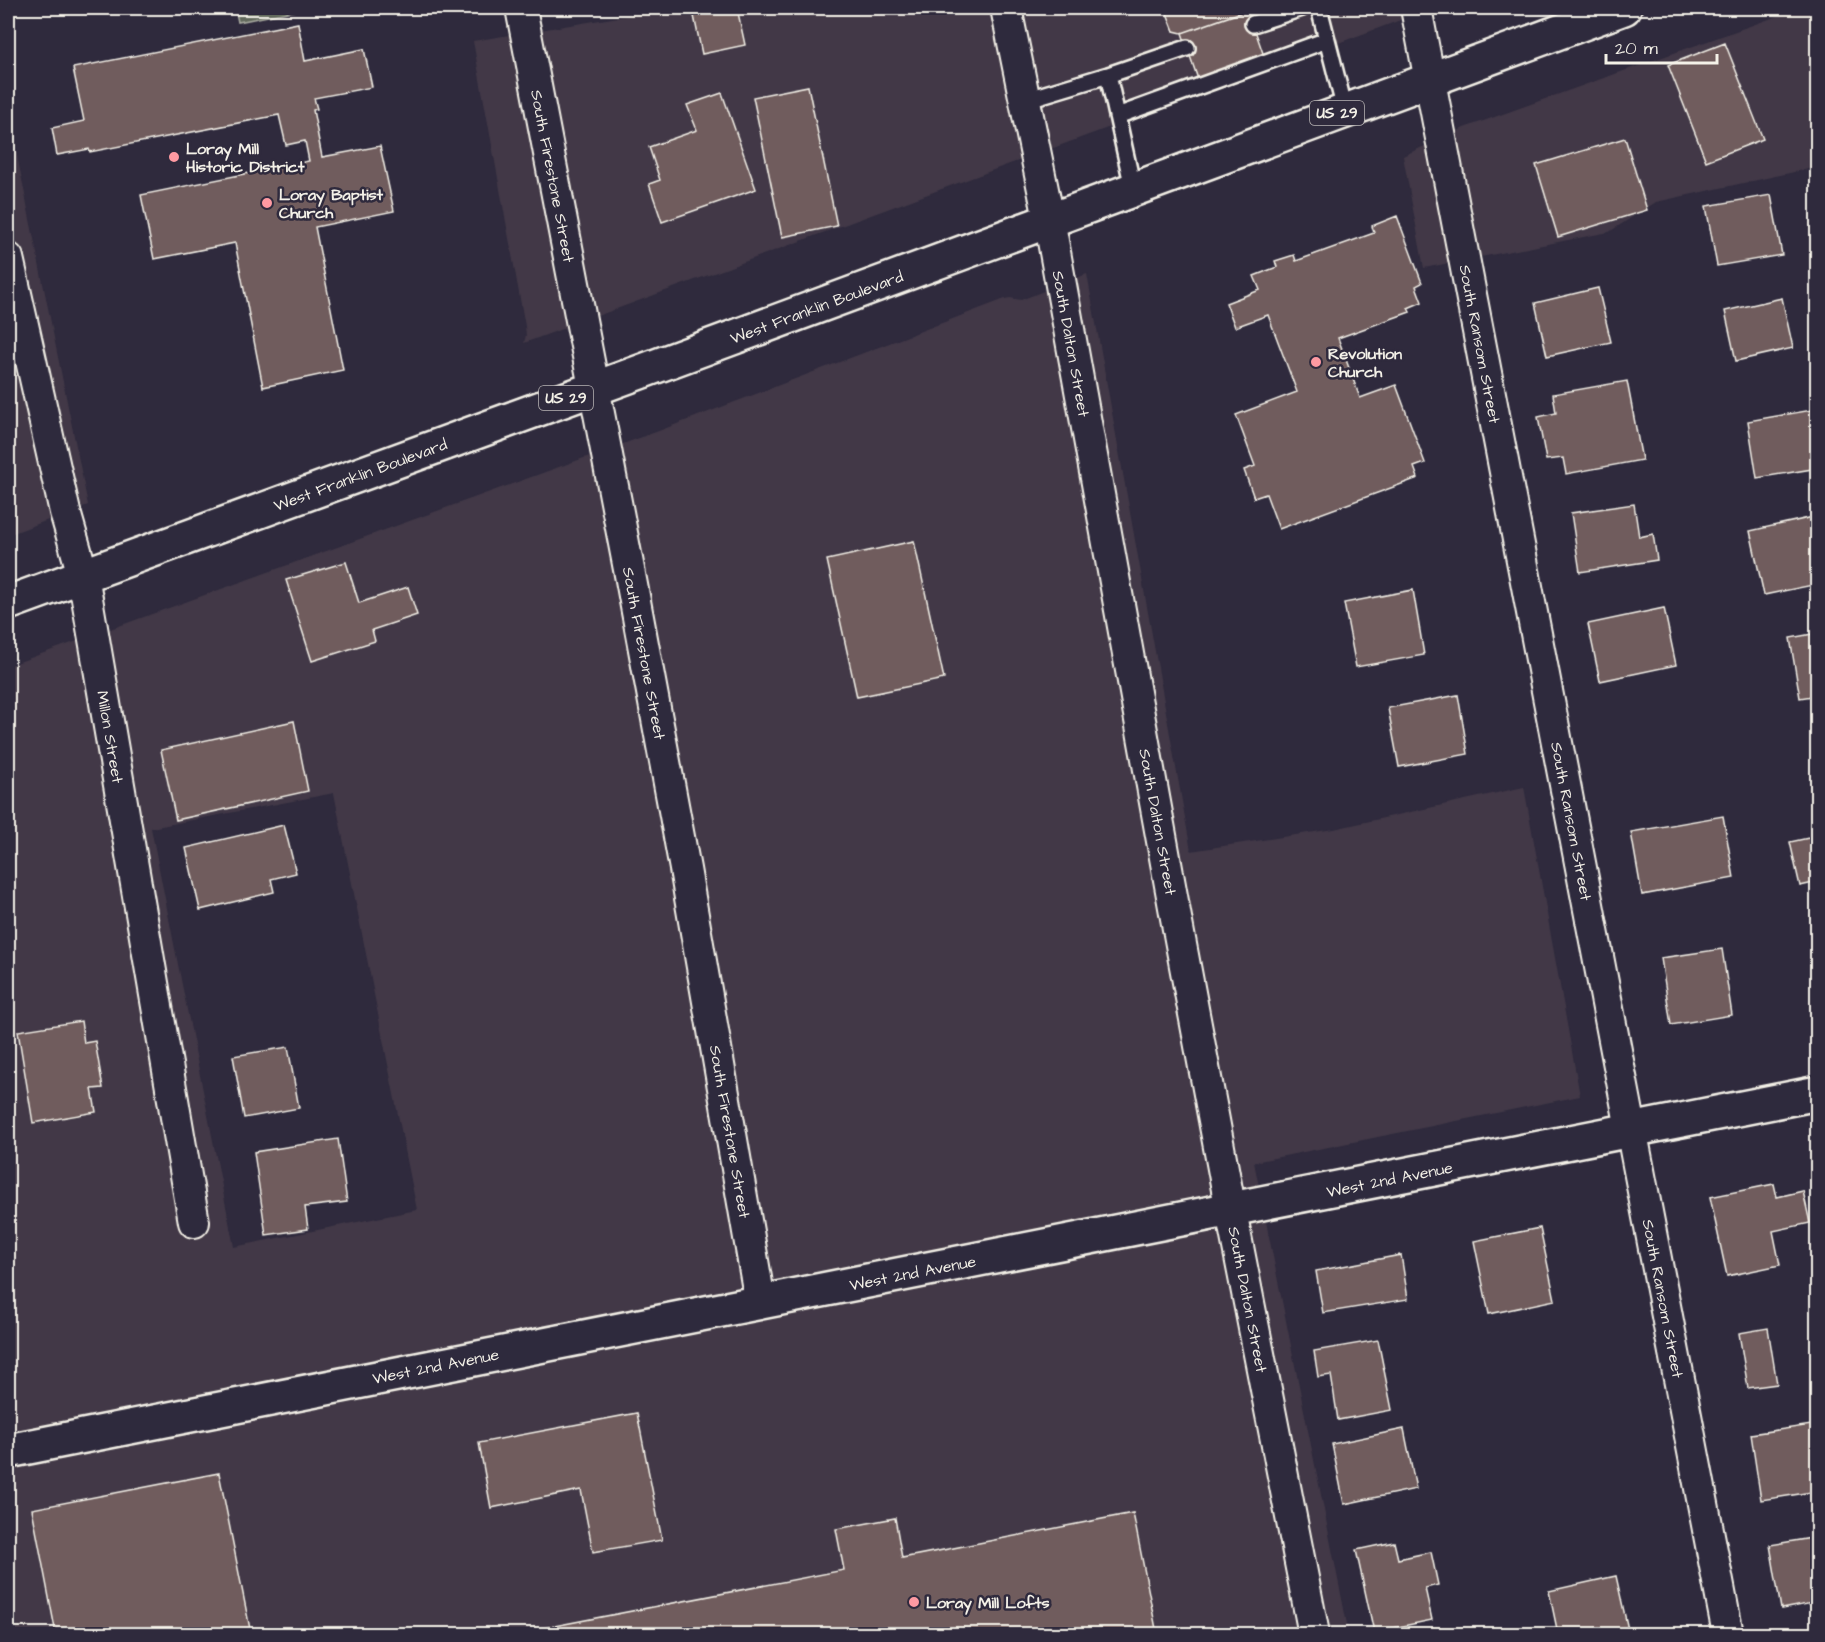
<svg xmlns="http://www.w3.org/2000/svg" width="1825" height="1642" viewBox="0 0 1825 1642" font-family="'Architects Daughter',sans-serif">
  <rect width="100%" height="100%" fill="#2f2a3d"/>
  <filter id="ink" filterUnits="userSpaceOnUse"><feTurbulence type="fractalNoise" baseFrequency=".0167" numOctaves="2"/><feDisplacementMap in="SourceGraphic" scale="12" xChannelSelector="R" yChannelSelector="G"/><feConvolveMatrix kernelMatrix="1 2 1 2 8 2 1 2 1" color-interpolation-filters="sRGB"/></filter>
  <g filter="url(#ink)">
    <!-- built -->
    <path fill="#423947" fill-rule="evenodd" d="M673 8H964L966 15 994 8H1433L524 343 526 335 525 326 473 41Z
      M1800 8H1817V167L1656 202 1609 232 1424 268 1403 156 1464 128Z
      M8 111 88 505 8 535Z
      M1087 274 1191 851 1334 829 1524 787 1580 1096 1254 1162 1349 1634H8V666L656 432 1005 299 1010 298 1021 300ZM334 793 417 1210 234 1247 151 828Z"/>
    <!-- green -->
    <path fill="#62695c" stroke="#abada2" stroke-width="1.5" d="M235 8H303V9L238 22Z"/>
    <!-- building -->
    <path fill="#6f5b5d" stroke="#f4f1e8" stroke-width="1.5" d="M708 8H737L745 45 702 54 693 11Z
      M1165 8H1253L1182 33 1174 31Z
      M1248 10 1265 59 1199 82 1182 33Z
      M298 23 305 61 364 49 372 87 314 98 317 109 313 110 322 157 380 146 394 211 315 227 343 370 263 387 235 243 154 259 141 195 309 161 305 141 286 145 279 115 90 152 89 149 57 155 52 128 84 121 73 68Z
      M1725 43 1763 139 1706 161 1668 65Z
      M808 86 837 226 782 237 753 97Z
      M722 93 756 189 662 222 649 184 660 180 649 147 697 130 687 105Z
      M1625 138 1647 210 1558 237 1536 165Z
      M1771 195 1782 255 1717 266 1706 206Z
      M1397 216 1422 283 1416 286 1422 302 1408 308 1410 312 1338 338 1360 398 1396 385 1425 463 1414 467 1418 478 1279 529 1266 494 1254 498 1244 470 1255 466 1236 415 1297 392 1268 315 1235 327 1226 303 1260 290 1254 276 1277 267 1275 261 1294 255 1296 261 1374 233 1372 226Z
      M1598 288 1611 342 1547 356 1535 303Z
      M1782 298 1793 348 1736 361 1725 311Z
      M1627 381 1642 460 1566 474 1563 458 1546 460 1538 417 1556 413 1553 394Z
      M1812 410 1818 444V468L1757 478 1748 421Z
      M1634 504 1639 537 1653 534 1657 560 1580 572 1571 513Z
      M1818 516V584L1764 595 1750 531Z
      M914 541 944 679 857 697 827 560Z
      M346 562 359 603 408 587 417 615 372 630 375 641 312 661 286 580Z
      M1413 590 1424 655 1356 667 1344 603Z
      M1664 608 1676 665 1600 681 1588 624Z
      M1818 633V695L1800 698 1790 638Z
      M1458 695 1468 754 1399 767 1388 708Z
      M294 721 308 791 176 820 161 750Z
      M1723 816 1734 878 1642 895 1631 832Z
      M284 825 296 873 271 879 274 892 200 910 186 848Z
      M1818 836V882L1800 886 1790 842Z
      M1722 949 1732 1015 1671 1025 1661 958Z
      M81 1021 84 1043 95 1041 103 1088 92 1089 96 1112 33 1123 18 1031Z
      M288 1047 299 1108 244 1118 233 1056Z
      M338 1139 347 1202 305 1207 308 1229 266 1235 254 1152Z
      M1774 1184 1777 1197 1803 1191 1810 1223 1773 1231 1780 1265 1727 1276 1710 1197Z
      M1540 1228 1555 1300 1489 1314 1474 1241Z
      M1401 1255 1408 1299 1323 1313 1316 1271Z
      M1768 1328 1777 1384 1748 1388 1739 1333Z
      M1378 1340 1392 1410 1338 1420 1331 1375 1318 1377 1314 1351Z
      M637 1413 662 1540 593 1552 581 1490 491 1508 479 1443Z
      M1818 1424V1491L1761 1500 1751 1434Z
      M1404 1429 1416 1489 1344 1504 1332 1444Z
      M219 1473 251 1634H56L32 1509Z
      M1133 1513 1157 1634H513L844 1570 836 1529 895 1518 902 1558Z
      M1818 1537V1602L1781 1609 1770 1545Z
      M1394 1542 1398 1559 1431 1552 1438 1585 1425 1588 1432 1620 1374 1632 1356 1550Z
      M1616 1576 1629 1634H1586V1632L1577 1634H1558L1549 1591Z"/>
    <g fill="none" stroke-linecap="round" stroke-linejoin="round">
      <defs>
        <path id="service" d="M1319 8 1345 110
          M1253 24 1302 8
          M1108 75 1133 188
          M1025 100 1108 75 1187 48
          M1117 116 1327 40"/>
        <g id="minor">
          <path id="s1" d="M521 8 632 585 685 869 760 1301"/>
          <path id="s2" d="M1006 8 1049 219 1176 918 1231 1211 1314 1634"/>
          <path id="s3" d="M1416 8 1728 1634"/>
          <path id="s4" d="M8 258 65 512 83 575 194 1222"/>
        </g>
        <g id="tertiary">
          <path id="s5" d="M8 1451C610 1329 1215 1216 1818 1093"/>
        </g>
        <g id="primary">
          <path id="s6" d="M8 603 640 372 1624 8"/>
        </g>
      </defs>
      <!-- service casing -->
      <use href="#service" stroke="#f4f1e8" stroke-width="20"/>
      <!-- minor casing -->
      <use href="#minor" stroke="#f4f1e8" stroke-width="34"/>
      <!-- tertiary casing -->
      <use href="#tertiary" stroke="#f4f1e8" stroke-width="38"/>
      <!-- primary casing -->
      <use href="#primary" stroke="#f4f1e8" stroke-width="38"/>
      <!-- service -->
      <use href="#service" stroke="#2f2a3d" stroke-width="15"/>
      <!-- minor -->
      <use href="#minor" stroke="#2f2a3d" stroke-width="30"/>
      <!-- tertiary -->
      <use href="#tertiary" stroke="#2f2a3d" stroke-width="33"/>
      <!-- primary -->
      <use href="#primary" stroke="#2f2a3d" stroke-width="33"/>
    </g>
  </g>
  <!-- markers -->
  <g fill="#ff9aa2" stroke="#2f2a3d" stroke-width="2">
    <circle cx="174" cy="157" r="6"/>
    <circle cx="267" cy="203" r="6"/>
    <circle cx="1316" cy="362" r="6"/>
    <circle cx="914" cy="1602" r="6"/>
  </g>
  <g text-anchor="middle" stroke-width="5" stroke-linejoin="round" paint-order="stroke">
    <!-- shield labels -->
    <g fill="#2f2a3d" stroke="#b9b5b5" stroke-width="1.5">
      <rect x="1310" y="101" width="54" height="24" rx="4.5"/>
      <rect x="539" y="386" width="54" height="24" rx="4.5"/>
    </g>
    <g font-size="15" font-weight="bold" fill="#f4f1e8">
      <text x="1337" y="118">US 29</text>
      <text x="566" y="403">US 29</text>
    </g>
    <!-- poi labels -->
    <g font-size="16" font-weight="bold" fill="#f4f1e8" stroke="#2f2a3d" text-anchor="start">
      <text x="186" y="154">Loray Mill<tspan x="186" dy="18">Historic District</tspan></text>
      <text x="279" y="200">Loray Baptist<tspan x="279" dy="18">Church</tspan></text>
      <text x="1328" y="359">Revolution<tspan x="1328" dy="18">Church</tspan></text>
      <text x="926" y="1608">Loray Mill Lofts</text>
    </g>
    <!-- street labels -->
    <g font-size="16" fill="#f4f1e8" stroke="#2f2a3d">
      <text dy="6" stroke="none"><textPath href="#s1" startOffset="171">South Firestone Street</textPath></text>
      <text dy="6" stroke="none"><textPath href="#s6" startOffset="861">West Franklin Boulevard</textPath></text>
      <text dy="6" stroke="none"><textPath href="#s2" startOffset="342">South Dalton Street</textPath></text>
      <text dy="6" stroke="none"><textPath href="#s3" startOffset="342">South Ransom Street</textPath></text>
      <text dy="6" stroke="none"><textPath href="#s6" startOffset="375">West Franklin Boulevard</textPath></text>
      <text dy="6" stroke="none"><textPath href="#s1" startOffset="657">South Firestone Street</textPath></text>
      <text dy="6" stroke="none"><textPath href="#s4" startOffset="490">Millon Street</textPath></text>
      <text dy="6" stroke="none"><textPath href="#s2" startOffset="828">South Dalton Street</textPath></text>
      <text dy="6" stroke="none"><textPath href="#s3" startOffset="828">South Ransom Street</textPath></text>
      <text dy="6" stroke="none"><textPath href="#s1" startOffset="1143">South Firestone Street</textPath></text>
      <text dy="6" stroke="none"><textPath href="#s5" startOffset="1408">West 2nd Avenue</textPath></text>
      <text dy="6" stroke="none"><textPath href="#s5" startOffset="922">West 2nd Avenue</textPath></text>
      <text dy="6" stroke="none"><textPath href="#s3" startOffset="1314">South Ransom Street</textPath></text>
      <text dy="6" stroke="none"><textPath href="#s2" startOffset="1314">South Dalton Street</textPath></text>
      <text dy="6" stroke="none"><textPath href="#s5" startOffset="436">West 2nd Avenue</textPath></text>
    </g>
  </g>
  <!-- margin -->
  <rect width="1825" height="1642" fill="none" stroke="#2f2a3d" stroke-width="30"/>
  <rect x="15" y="15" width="1795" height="1612" fill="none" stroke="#f4f1e8" stroke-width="2" filter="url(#ink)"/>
  <!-- scale -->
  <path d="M1606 54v9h111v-9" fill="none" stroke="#f4f1e8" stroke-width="3"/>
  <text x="1615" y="54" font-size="18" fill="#f4f1e8" stroke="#2f2a3d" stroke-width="4.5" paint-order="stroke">20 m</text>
</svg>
